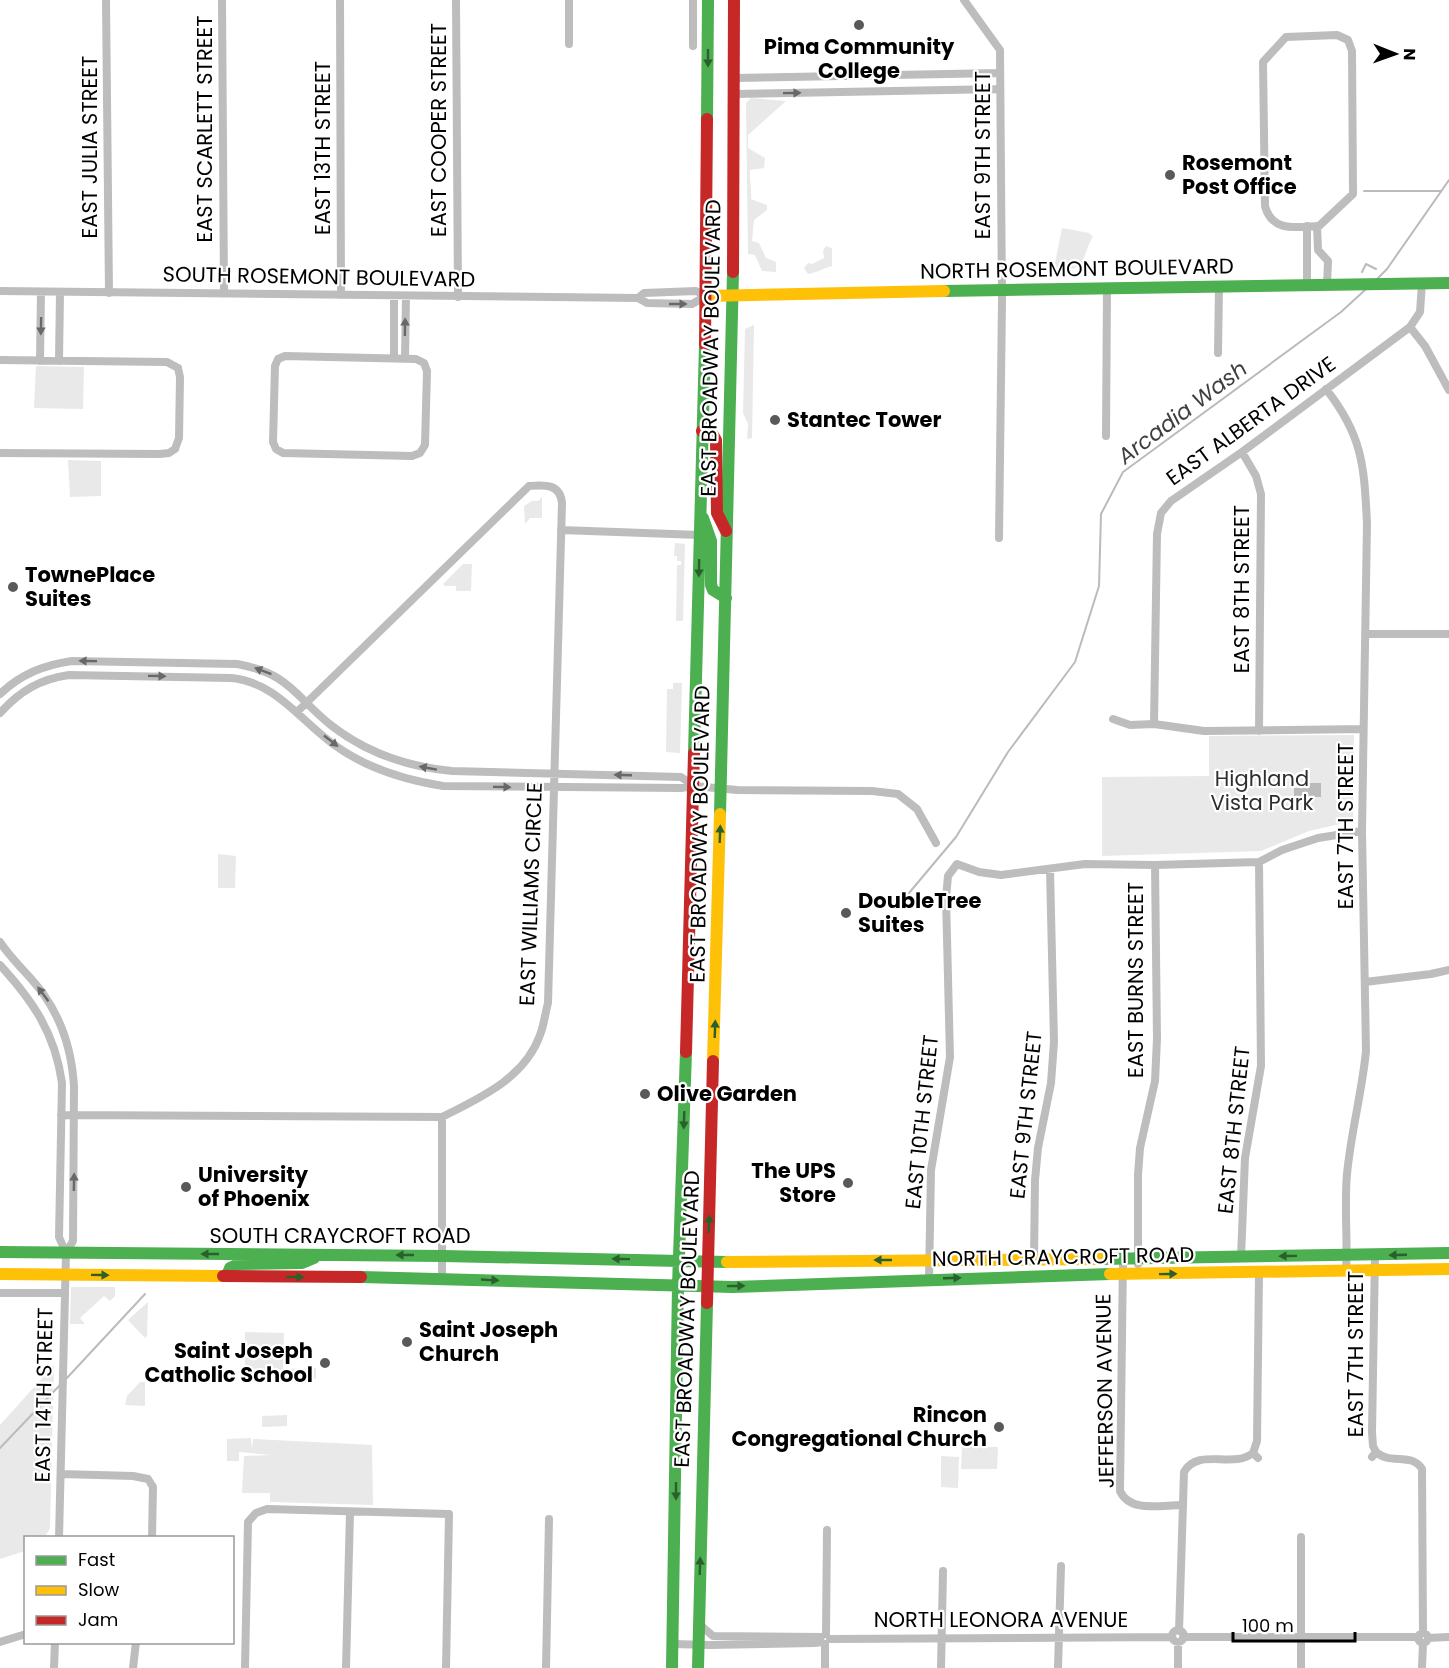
<svg xmlns="http://www.w3.org/2000/svg" width="1449" height="1668" viewBox="0 0 1449 1668" font-family="Poppins,sans-serif">
  <rect width="100%" height="100%" fill="#fff"/>
  <!-- green -->
  <path fill="#e9e9e9" d="M751 98 786 101 748 135V148L765 158 764 168 750 170C749 180 752 188 751 199L767 205V210L754 220 752 241 759 243 766 258 776 262V272L762 271 755 255 748 254 746 103Z
    M1062 228 1089 233 1093 237C1084 250 1088 259 1074 269L1054 268Z
    M826 246 832 248V266C823 268 817 273 808 274L804 268 808 263 812 264 824 258 823 251Z
    M754 325 752 438 747 439 748 424 743 413 745 329Z
    M36 366 84 367 83 409 34 408Z
    M68 460 101 461V496L70 497Z
    M542 497V518H530L525 524 524 506 532 501H538Z
    M675 543 685 544 683 621H676L677 565H681V561H677V556H674Z
    M463 564H472L471 591H456V586H445L443 584Z
    M673 683H682L680 753 666 752 667 689H673Z
    M1354 735 1353 821 1309 831 1261 851 1102 856V777L1209 776V736Z
    M218 854 236 856 235 888H218Z
    M71 1287H115V1296L110 1301 104 1296 80 1318 85 1324H70Z
    M148 1302 147 1336 145 1338 128 1320Z
    M245 1332 284 1333 283 1369 316 1368V1379L245 1380Z
    M54 1365 50 1528 45 1537 26 1538 25 1551 0 1559V1425Z
    M140 1382H145V1406L125 1405 127 1396Z
    M287 1415V1426L262 1427V1416Z
    M251 1438 252 1450 253 1439 372 1445 373 1505 270 1502V1493H242L244 1456 271 1455 239 1452V1461H227V1439Z
    M962 1446 998 1447 997 1469H961Z
    M941 1456 959 1457 958 1488 941 1487Z"/>
  <!-- water -->
  <path fill="#bbb" d="M1309 783H1321V797H1294V788H1309Z"/>
  <g fill="none" stroke-linecap="round" stroke-linejoin="round">
    <!-- stream -->
    <path stroke="#bbb" stroke-width="2" d="M1364 191H1441
      M1362 272 1366 264 1376 269
      M1376 280 1387 269 1449 180
      M904 899 956 837 1008 752 1075 662 1099 586 1101 514 1123 472 1341 312 1365 290
      M66 1379 145 1294
      M0 1448 60 1385"/>
    <!-- street -->
    <path stroke="#bdbdbd" stroke-width="8" d="M106 0 109 293
      M222 0 224 294
      M340 0 341 295
      M456 0 458 297
      M569 0V44
      M964 0 1000 50 1002 301 999 538
      M1337 35 1348 40 1352 51 1353 194 1319 226C1297 227 1272 233 1265 206L1263 62 1286 37Z
      M693 46V0
      M733 78 1000 73
      M733 94 1000 89
      M1307 226V285
      M1317 226 1318 250 1328 261 1327 285
      M0 291 638 298 647 303 692 304 706 296 696 291 644 293 638 298
      M1410 327 1425 346 1449 390
      M1218 353 1219 286
      M285 356 416 359 424 363 427 371 425 445 420 453 412 456 283 453 276 449 273 442 275 366 278 359Z
      M394 358V296
      M405 358 406 296
      M0 360 167 362 178 368
      M40 361 41 292
      M59 361 60 292
      M1326 389C1363 436 1364 466 1367 523L1362 831 1366 1051C1362 1092 1351 1132 1347 1174 1344 1206 1348 1239 1346 1271
      M1106 436 1107 288
      M175 449 179 438 180 377 178 368
      M1242 452 1256 476 1261 494 1259 731
      M0 453 160 454 169 453 175 449
      M561 530 700 535
      M1366 634H1449
      M0 694C21 674 44 665 72 661L237 664C291 674 294 696 332 726 367 753 409 767 452 771L681 777 694 786 681 788 443 786C405 780 364 767 333 744 299 719 275 682 231 678L69 675C40 679 20 691 0 713
      M1113 719 1130 725 1154 724 1204 731 1363 729
      M1154 724 1157 534 1161 513 1171 501 1242 452 1410 327 1420 312 1422 283
      M694 786 737 790 872 791 898 794 917 809 936 843
      M0 942C13 962 31 976 44 995 63 1022 72 1055 74 1086L73 1241 66 1253 59 1237 62 1083C55 1033 33 1001 0 965
      M1365 982 1431 974 1449 970
      M61 1115 442 1117C480 1098 525 1078 540 1035 544 1025 545 1014 548 1003L562 503C560 483 544 485 529 486L297 712
      M442 1117V1278
      M1375 1255 1372 1432 1373 1446 1376 1452
      M1241 1257 1245 1158 1261 1066 1259 862
      M1034 1258 1035 1180 1038 1148 1051 1083 1054 1042 1050 869
      M1123 1258 1120 1491C1130 1513 1161 1505 1182 1505
      M1138 1264V1175L1140 1148 1155 1081 1157 1039 1155 865
      M929 1279 931 1170 950 1057 946 898 948 876 957 864 979 872 1001 875 1085 864 1155 865 1259 862 1282 850 1318 838 1362 831
      M0 1293H64
      M1253 1453 1257 1441 1259 1272
      M1372 1457 1376 1452C1390 1465 1412 1452 1422 1469L1423 1633
      M61 1474 133 1476 148 1479 153 1487 152 1538
      M1301 1537V1668
      M59 1538 66 1253
      M699 1624 713 1636 821 1637
      M1172 1636a6 6 0 1 1 12 0a6 6 0 1 1-12 0Z
      M1179 1631 1184 1472C1198 1447 1233 1469 1253 1453L1258 1458
      M1418 1638a5 5 0 1 1 10 0a5 5 0 1 1-10 0Z
      M826 1634 827 1530
      M1183 1637H1419
      M1428 1638 1449 1637
      M830 1639 1172 1637
      M0 1642 26 1634
      M672 1644 710 1645 815 1643 821 1642
      M54 1668 55 1642
      M133 1668 136 1642
      M245 1668 248 1522 256 1513 267 1509 449 1514 446 1668
      M346 1668 350 1512
      M546 1668 549 1519
      M825 1668V1644
      M941 1668 943 1571
      M1058 1668 1061 1566
      M1178 1668V1642
      M1422 1668 1423 1643"/>
    <!-- fast -->
    <path stroke="#4caf50" stroke-width="12" d="M707 119 708 0
      M944 291 1449 283
      M703 518 711 541V585L713 590 726 598
      M694 753 705 345
      M720 814 733 272
      M0 1252 443 1256 727 1262
      M1101 1259 1449 1253
      M227 1276 230 1268 239 1264 302 1263 314 1258
      M361 1277 733 1287 1110 1274
      M672 1668 678 1286 686 1052
      M698 1668 707 1303"/>
    <!-- slow -->
    <path stroke="#ffc107" stroke-width="12" d="M706 296 944 291
      M713 1061 720 814
      M727 1262 1101 1259
      M0 1274 223 1276
      M1110 1274 1449 1269"/>
    <!-- jam -->
    <path stroke="#c62828" stroke-width="12" d="M733 272 734 0
      M705 345 707 119
      M702 431 713 435 716 440 717 513 726 531
      M686 1052 694 753
      M223 1276 361 1277
      M707 1303 713 1061"/>
  </g>
  <!-- one-way arrows -->
  <defs><path id="oneway-solid" d="M-6-.8H1V-3.2L6.5 0L1 3.2V.8H-6Z" transform="scale(1.5)"/></defs>
  <g fill="#2a602c">
    <use href="#oneway-solid" transform="translate(708 58) rotate(90)"/>
    <use href="#oneway-solid" transform="translate(699 568) rotate(91)"/>
    <use href="#oneway-solid" transform="translate(720 834) rotate(-88)"/>
    <use href="#oneway-solid" transform="translate(715 1029) rotate(-88)"/>
    <use href="#oneway-solid" transform="translate(684 1120) rotate(92)"/>
    <use href="#oneway-solid" transform="translate(709 1224) rotate(-88)"/>
    <use href="#oneway-solid" transform="translate(210 1254) rotate(-180)"/>
    <use href="#oneway-solid" transform="translate(405 1255) rotate(-180)"/>
    <use href="#oneway-solid" transform="translate(1398 1255) rotate(178)"/>
    <use href="#oneway-solid" transform="translate(1288 1256) rotate(179)"/>
    <use href="#oneway-solid" transform="translate(621 1259) rotate(-179)"/>
    <use href="#oneway-solid" transform="translate(883 1260) rotate(180)"/>
    <use href="#oneway-solid" transform="translate(1168 1274) rotate(-1)"/>
    <use href="#oneway-solid" transform="translate(100 1275) rotate(1)"/>
    <use href="#oneway-solid" transform="translate(295 1277) rotate(1)"/>
    <use href="#oneway-solid" transform="translate(952 1278) rotate(-2)"/>
    <use href="#oneway-solid" transform="translate(490 1280) rotate(3)"/>
    <use href="#oneway-solid" transform="translate(736 1286) rotate(-1)"/>
    <use href="#oneway-solid" transform="translate(676 1491) rotate(90)"/>
    <use href="#oneway-solid" transform="translate(700 1566) rotate(-88)"/>
  </g>
  <g fill="#686868">
    <use href="#oneway-solid" transform="translate(792 93) rotate(-1)"/>
    <use href="#oneway-solid" transform="translate(678 304)"/>
    <use href="#oneway-solid" transform="translate(41 326) rotate(91)"/>
    <use href="#oneway-solid" transform="translate(405 327) rotate(-89)"/>
    <use href="#oneway-solid" transform="translate(88 661) rotate(-179)"/>
    <use href="#oneway-solid" transform="translate(263 671) rotate(-159)"/>
    <use href="#oneway-solid" transform="translate(157 676) rotate(1)"/>
    <use href="#oneway-solid" transform="translate(331 741) rotate(38)"/>
    <use href="#oneway-solid" transform="translate(428 768) rotate(-170)"/>
    <use href="#oneway-solid" transform="translate(623 775) rotate(-178)"/>
    <use href="#oneway-solid" transform="translate(502 787) rotate(1)"/>
    <use href="#oneway-solid" transform="translate(43 994) rotate(-127)"/>
    <use href="#oneway-solid" transform="translate(74 1182) rotate(-89)"/>
  </g>
  <!-- markers -->
  <g fill="#595959" stroke="#fff" stroke-width="2">
    <circle cx="859" cy="25" r="6"/>
    <circle cx="1170" cy="175" r="6"/>
    <circle cx="775" cy="420" r="6"/>
    <circle cx="13" cy="587" r="6"/>
    <circle cx="846" cy="913" r="6"/>
    <circle cx="645" cy="1094" r="6"/>
    <circle cx="848" cy="1183" r="6"/>
    <circle cx="186" cy="1187" r="6"/>
    <circle cx="407" cy="1342" r="6"/>
    <circle cx="325" cy="1363" r="6"/>
    <circle cx="999" cy="1427" r="6"/>
  </g>
  <g text-anchor="middle" stroke-width="4.5" stroke-linejoin="round" paint-order="stroke">
    <!-- poi labels -->
    <g font-size="21" font-weight="bold" fill="#000" stroke="#fff" text-anchor="start">
      <text x="859" y="54" text-anchor="middle">Pima Community<tspan x="859" dy="24">College</tspan></text>
      <text x="1182" y="170">Rosemont<tspan x="1182" dy="24">Post Office</tspan></text>
      <text x="787" y="427">Stantec Tower</text>
      <text x="25" y="582">TownePlace<tspan x="25" dy="24">Suites</tspan></text>
      <text x="858" y="908">DoubleTree<tspan x="858" dy="24">Suites</tspan></text>
      <text x="657" y="1101">Olive Garden</text>
      <text x="836" y="1178" text-anchor="end">The UPS<tspan x="836" dy="24">Store</tspan></text>
      <text x="198" y="1182">University<tspan x="198" dy="24">of Phoenix</tspan></text>
      <text x="419" y="1337">Saint Joseph<tspan x="419" dy="24">Church</tspan></text>
      <text x="313" y="1358" text-anchor="end">Saint Joseph<tspan x="313" dy="24">Catholic School</tspan></text>
      <text x="987" y="1422" text-anchor="end">Rincon<tspan x="987" dy="24">Congregational Church</tspan></text>
    </g>
    <!-- street labels -->
    <g font-size="21" fill="#000" stroke="#fff">
      <text transform="translate(205 129) rotate(-90)" y="7">EAST SCARLETT STREET</text>
      <text transform="translate(439 130) rotate(-90)" y="7">EAST COOPER STREET</text>
      <text transform="translate(90 147) rotate(-90)" y="7">EAST JULIA STREET</text>
      <text transform="translate(323 148) rotate(-90)" y="7">EAST 13TH STREET</text>
      <text transform="translate(983 155) rotate(-90)" y="7">EAST 9TH STREET</text>
      <text transform="translate(1077 269) rotate(-1)" y="7">NORTH ROSEMONT BOULEVARD</text>
      <text transform="translate(319 277) rotate(1)" y="7">SOUTH ROSEMONT BOULEVARD</text>
      <text transform="translate(711 348) rotate(-89)" y="7">EAST BROADWAY BOULEVARD</text>
      <text transform="translate(1251 421) rotate(-36)" y="7">EAST ALBERTA DRIVE</text>
      <text transform="translate(1242 589) rotate(-90)" y="7">EAST 8TH STREET</text>
      <text transform="translate(1346 826) rotate(-90)" y="7">EAST 7TH STREET</text>
      <text transform="translate(700 834) rotate(-89)" y="7">EAST BROADWAY BOULEVARD</text>
      <text transform="translate(531 894) rotate(-88)" y="7">EAST WILLIAMS CIRCLE</text>
      <text transform="translate(1136 980) rotate(-90)" y="7">EAST BURNS STREET</text>
      <text transform="translate(1026 1115) rotate(-84)" y="7">EAST 9TH STREET</text>
      <text transform="translate(922 1122) rotate(-84)" y="7">EAST 10TH STREET</text>
      <text transform="translate(1234 1130) rotate(-84)" y="7">EAST 8TH STREET</text>
      <text x="340" y="1243">SOUTH CRAYCROFT ROAD</text>
      <text transform="translate(1063 1257) rotate(-1)" y="7">NORTH CRAYCROFT ROAD</text>
      <text transform="translate(687 1319) rotate(-88)" y="7">EAST BROADWAY BOULEVARD</text>
      <text transform="translate(1356 1354) rotate(-90)" y="7">EAST 7TH STREET</text>
      <text transform="translate(1105 1391) rotate(-91)" y="7">JEFFERSON AVENUE</text>
      <text transform="translate(44 1395) rotate(-89)" y="7">EAST 14TH STREET</text>
      <text x="1001" y="1627">NORTH LEONORA AVENUE</text>
    </g>
    <!-- park labels -->
    <g font-size="21" fill="#2e2e2e" stroke="#fff">
      <text x="1262" y="786">Highland<tspan x="1262" dy="24">Vista Park</tspan></text>
    </g>
    <!-- water labels -->
    <g font-size="22" font-style="italic" fill="#3f3f3f" stroke="#fff">
      <text transform="translate(1182 412) rotate(-37)" y="8">Arcadia Wash</text>
    </g>
  </g>
  <!-- legend -->
  <rect x="24" y="1536" width="210" height="108" fill="#ffffff" stroke="#999999" stroke-width="1.5"/>
  <rect x="36" y="1556" width="30" height="9" fill="#4caf50" stroke="#999999" stroke-width="1.5"/>
  <text x="78" y="1566" font-size="18" fill="#000000">Fast</text>
  <rect x="36" y="1586" width="30" height="9" fill="#ffc107" stroke="#999999" stroke-width="1.5"/>
  <text x="78" y="1596" font-size="18" fill="#000000">Slow</text>
  <rect x="36" y="1616" width="30" height="9" fill="#c62828" stroke="#999999" stroke-width="1.5"/>
  <text x="78" y="1626" font-size="18" fill="#000000">Jam</text>
  <!-- north arrow -->
  <g transform="translate(1395 54) rotate(91)" stroke="#ffffff" stroke-width="4.5" paint-order="stroke">
  <path d="M0-4.5L10 22L0 15L-10 22Z" fill="#000000"/>
  <text y="-9" font-size="16" font-weight="bold" text-anchor="middle" fill="#000000">N</text>
  </g>
  <!-- scale -->
  <path d="M1233 1632v9h122v-9" fill="none" stroke="#000000" stroke-width="3"/>
  <text x="1242" y="1632" font-size="18" fill="#000000" stroke="#ffffff" stroke-width="4.5" paint-order="stroke">100 m</text>
</svg>
